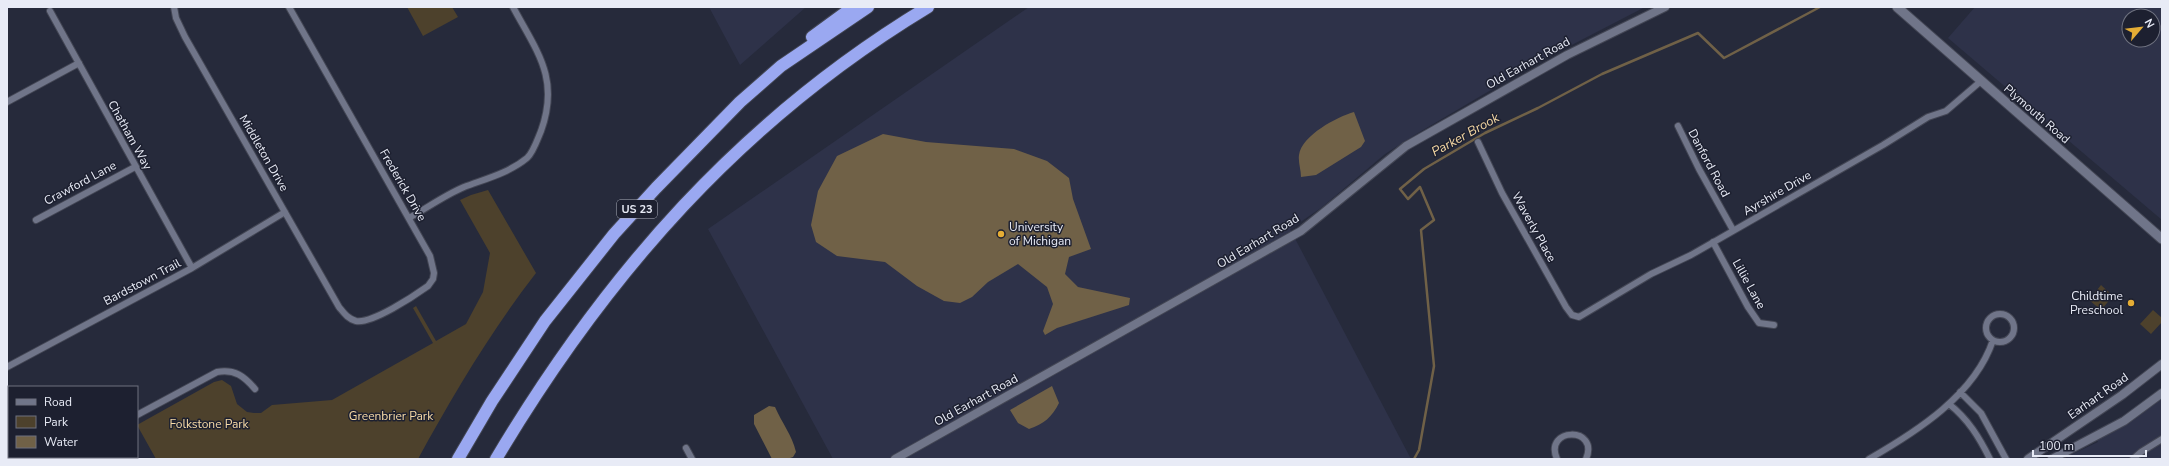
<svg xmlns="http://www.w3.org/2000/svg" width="2169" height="466" viewBox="0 0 2169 466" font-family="'Nunito Sans',sans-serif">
  <rect width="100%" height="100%" fill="#262a3b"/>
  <!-- built -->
  <path fill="#2e3249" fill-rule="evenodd" d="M709 7H806L740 65Z
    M1029 7H1645L1533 65 1418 133 1385 154 1321 208 1290 229 1411 459H833L708 229Z
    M1975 7H2162V220L1948 38ZM2129 16H2153V40H2129Z
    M2162 399V459H2062L2098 442 2097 440 2121 428Z"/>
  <!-- green -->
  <path fill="#4d412c" d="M407 7H452L458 17 423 36Z
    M488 190 536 273C491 331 453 395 418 459H156L137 425 214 382 222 380 231 386 237 404 247 412 254 413H261L272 405 332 400 433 343 413 308 416 306 436 341 466 324 483 292 490 253 460 200 471 195Z
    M2101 285 2113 296 2101 310 2089 300Z
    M2153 310 2162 318V322L2151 334 2140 324Z"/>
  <!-- water -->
  <path fill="#706147" d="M1354 112 1365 141 1361 147 1316 175 1301 177C1301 170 1298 162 1299 155 1302 135 1337 117 1354 112Z
    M883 134 926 142 1014 149 1047 161 1069 178 1073 199 1091 249 1069 257 1065 274 1078 287 1130 298 1129 305 1057 328 1045 335 1043 331 1053 304 1047 287 1018 264 988 282 972 297 960 303 944 301 917 286 885 262 837 256 816 242 811 225 818 191 837 156Z
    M1052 386 1059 403C1052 417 1044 424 1029 429L1018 423 1010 410Z
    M769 406 775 407C782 423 792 435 796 452L793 457 787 459H772L754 424V415Z"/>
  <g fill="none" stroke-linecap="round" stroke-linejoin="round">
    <!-- stream -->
    <path stroke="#706147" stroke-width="2.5" d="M1414 459 1419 450 1434 366 1421 230 1434 220 1420 187 1408 199 1400 189 1424 169 1485 133 1538 108 1602 74 1698 33 1724 58 1820 7"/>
    <defs>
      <path id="minor" d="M174 7 176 18 185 37 339 307C344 313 348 319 356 321 372 324 414 296 428 286L433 279 434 273 430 256 289 7
        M50 11 192 268
        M7 102 79 63
        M1678 126 1699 169 1733 230
        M1478 142 1502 193 1566 307 1572 315 1579 317 1651 274 1691 255 1883 145 1928 117 1946 111 1981 81
        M409 218C427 208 445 195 464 187 485 179 509 173 527 158 533 153 538 138 541 131 560 78 537 52 513 7
        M36 220 135 167
        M1713 242 1748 307 1759 323 1774 325
        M1986 328a14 14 0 1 1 28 0a14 14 0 1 1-28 0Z
        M7 367 192 268 285 212
        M1960 392 1981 413 2006 459
        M1949 404C1968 419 1979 437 1990 459
        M7 414 9 418
        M137 415 217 372C235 369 244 376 255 389
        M686 448 692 459
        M30 457 31 459
        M56 459 59 457
        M1557 459C1543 427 1600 426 1586 459
        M1869 459C1916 432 1975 395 1993 340
        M2133 459 2141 452 2162 439"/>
      <path id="tertiary" d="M895 459 1301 231 1406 146 1567 55 1665 7
        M2028 459 2122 395 2162 364
        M2052 459 2124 421 2162 393"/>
      <path id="secondary" d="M1897 7 2162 239"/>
      <path id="motorway" d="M812 37 853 7
        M458 459 492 401 545 321 614 234 656 188 740 102 781 66 868 7
        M496 459C607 273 741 120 928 7"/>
    </defs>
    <!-- minor casing -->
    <use href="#minor" stroke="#434654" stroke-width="8"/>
    <!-- tertiary casing -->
    <use href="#tertiary" stroke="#434654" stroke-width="10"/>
    <!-- secondary casing -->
    <use href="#secondary" stroke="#434654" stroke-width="11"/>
    <!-- motorway casing -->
    <use href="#motorway" stroke="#434654" stroke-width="14"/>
    <!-- minor -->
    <use href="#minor" stroke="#707589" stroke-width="6"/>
    <!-- tertiary -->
    <use href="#tertiary" stroke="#707589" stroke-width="8"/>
    <!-- secondary -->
    <use href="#secondary" stroke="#707589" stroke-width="9"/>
    <!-- motorway -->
    <use href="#motorway" stroke="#9aa8f1" stroke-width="12"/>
  </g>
  <!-- markers -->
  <g fill="#e5ad35" stroke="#1d2030" stroke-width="1.5">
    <circle cx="1001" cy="234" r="4"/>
    <circle cx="2131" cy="303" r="4"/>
  </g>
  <g text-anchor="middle" stroke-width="3" stroke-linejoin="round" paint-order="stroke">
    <!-- shield labels -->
    <rect fill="#1d2030" stroke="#abaebb" stroke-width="1" x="617" y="200" width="40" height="18" rx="3"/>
    <g font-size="11" font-weight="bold" fill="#e8ebf6">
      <text x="637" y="213">US 23</text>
    </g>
    <!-- street labels -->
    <g font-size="12" fill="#e8ebf6" stroke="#1d2030">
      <text transform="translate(1528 63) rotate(-29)" y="4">Old Earhart Road</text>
      <text transform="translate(2037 114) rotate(41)" y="4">Plymouth Road</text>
      <text transform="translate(130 135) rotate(61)" y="4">Chatham Way</text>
      <text transform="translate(264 153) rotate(60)" y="4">Middleton Drive</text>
      <text transform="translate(1709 163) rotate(62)" y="4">Danford Road</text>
      <text transform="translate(80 183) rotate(-28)" y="4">Crawford Lane</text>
      <text transform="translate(403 185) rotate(60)" y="4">Frederick Drive</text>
      <text transform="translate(1777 193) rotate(-30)" y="4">Ayrshire Drive</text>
      <text transform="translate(1534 227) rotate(61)" y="4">Waverly Place</text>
      <text transform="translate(1258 241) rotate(-31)" y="4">Old Earhart Road</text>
      <text transform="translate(142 282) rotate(-28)" y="4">Bardstown Trail</text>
      <text transform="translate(1749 284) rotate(61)" y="4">Lillie Lane</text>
      <text transform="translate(2098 396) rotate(-35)" y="4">Earhart Road</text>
      <text transform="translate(976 400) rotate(-29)" y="4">Old Earhart Road</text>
    </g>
    <!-- poi labels -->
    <g font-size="12" fill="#e8ebf6" stroke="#1d2030" text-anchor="start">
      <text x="1009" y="231">University<tspan x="1009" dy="14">of Michigan</tspan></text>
      <text x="2123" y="300" text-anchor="end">Childtime<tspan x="2123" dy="14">Preschool</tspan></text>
    </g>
    <!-- park labels -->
    <g font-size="12" fill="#f8dba7" stroke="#1d2030">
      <text x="391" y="420">Greenbrier Park</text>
      <text x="209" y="428">Folkstone Park</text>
    </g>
    <!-- water labels -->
    <g font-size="13" font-style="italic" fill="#f2d5a2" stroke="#1d2030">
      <text transform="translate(1465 134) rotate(-29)" y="5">Parker Brook</text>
    </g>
  </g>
  <!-- border -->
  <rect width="2169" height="466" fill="none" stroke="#e8ebf6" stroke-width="16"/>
  <!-- legend -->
  <rect x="8" y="386" width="130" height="72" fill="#1d2030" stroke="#6e717f"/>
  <rect x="16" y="399" width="20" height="6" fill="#707589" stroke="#6e717f"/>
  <text x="44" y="406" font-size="12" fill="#e8ebf6">Road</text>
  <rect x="16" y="416" width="20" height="12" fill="#4d412c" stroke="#6e717f"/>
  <text x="44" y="426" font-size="12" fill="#e8ebf6">Park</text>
  <rect x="16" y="436" width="20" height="12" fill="#706147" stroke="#6e717f"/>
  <text x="44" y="446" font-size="12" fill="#e8ebf6">Water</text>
  <!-- north arrow -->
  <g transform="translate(2141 28) rotate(62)"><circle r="19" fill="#1d2030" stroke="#6e717f"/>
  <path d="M0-3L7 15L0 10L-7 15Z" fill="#e5ad35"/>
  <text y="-6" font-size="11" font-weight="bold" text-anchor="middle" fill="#e8ebf6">N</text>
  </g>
  <!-- scale -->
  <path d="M2033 450v6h113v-6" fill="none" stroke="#e8ebf6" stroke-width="2"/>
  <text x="2039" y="450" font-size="12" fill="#e8ebf6" stroke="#1d2030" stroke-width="3" paint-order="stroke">100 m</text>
</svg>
